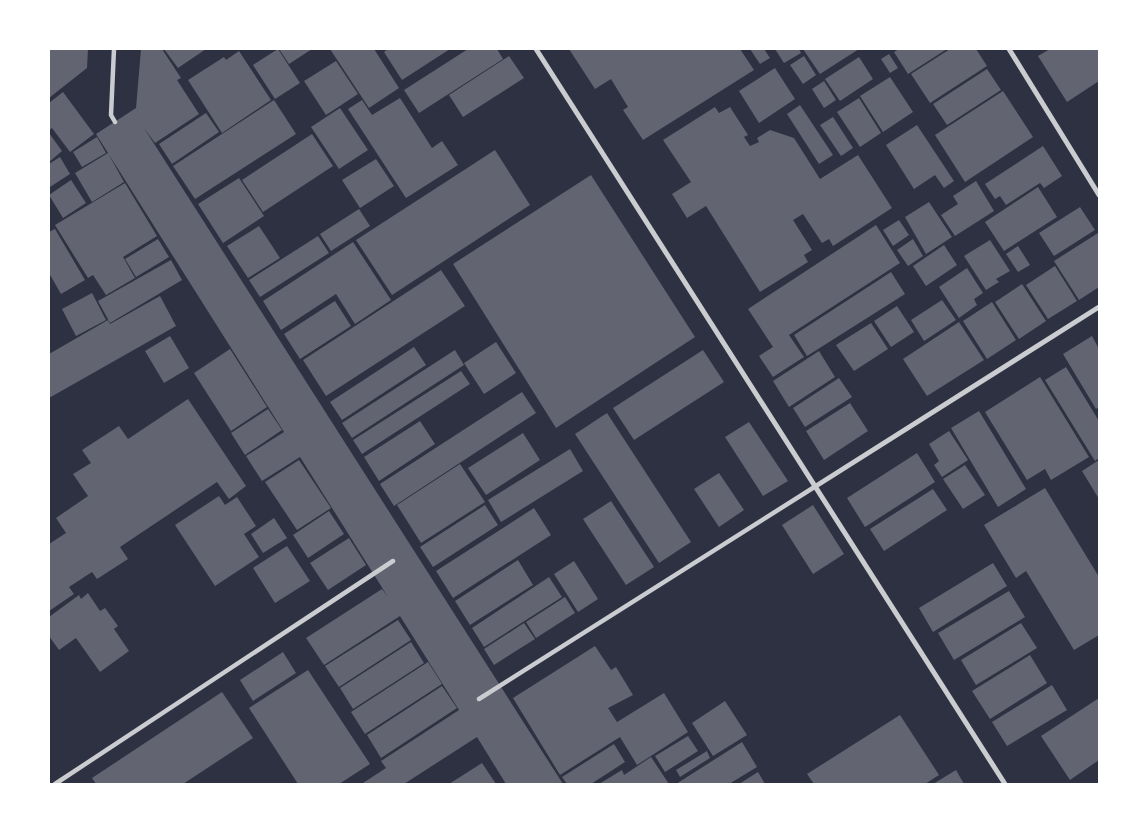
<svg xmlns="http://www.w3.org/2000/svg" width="1148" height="833" viewBox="0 0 1148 833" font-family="Montserrat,sans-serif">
  <rect width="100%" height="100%" fill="#2d3142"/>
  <!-- building -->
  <path fill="#626471" d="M51 49H88L87 68 49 98V50Z
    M141 49H162L181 78 177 80 199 114 155 143 144 128 563 784H506L477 737 404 784 363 783 386 768 381 761 459 710 400 616 324 665 306 638 382 589 388 597 300 457 262 481 246 456 284 432 96 134 136 108Z
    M164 49H206L178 68Z
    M278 49 300 83 275 99 253 65Z
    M279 49H312L289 64Z
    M330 49H374L399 88 369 108Z
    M388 49H450L402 80 384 52Z
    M468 49H497L503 59 419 113 404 90Z
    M569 49H740L754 70 643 140 623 110 628 107 611 79 595 89Z
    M750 49H764L770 58 760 64Z
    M775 49H799L801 53 784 63Z
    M803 49H859L820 74Z
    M899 49H947L908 74 894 52Z
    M950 49H976L987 66 930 103 911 74Z
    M1050 49H1099V81L1067 102 1038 56Z
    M239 51 271 100 222 133 188 80 224 57 226 60Z
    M889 54 898 68 890 73 881 59Z
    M509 56 524 78 463 117 449 95Z
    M804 56 816 75 803 84 790 65Z
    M859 57 873 79 840 101 825 79Z
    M336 61 358 94 326 115 304 81Z
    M775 68 795 99 759 123 739 91Z
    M987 69 1001 90 947 125 933 104Z
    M890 77 913 112 883 132 860 96Z
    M824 81 836 100 824 108 812 89Z
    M1003 91 1033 137 965 182 935 135Z
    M63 92 94 134 70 152 52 128 49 130V103Z
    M400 98 432 148 442 141 458 165 406 198 348 109 362 100 372 115Z
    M859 98 881 133 860 147 837 112Z
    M274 100 296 134 195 199 173 166Z
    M800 105 833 155 819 164 787 114Z
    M715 107 719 113 730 107 748 135 744 137 750 146 759 142 757 138 770 130 794 138 820 179 858 155 892 208 833 246 829 239 822 243 803 214 793 220 812 250 804 255 808 262 760 292 706 206 687 218 672 194 691 182 663 140Z
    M340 108 368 150 339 169 311 127Z
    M206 113 219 132 172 164 159 144Z
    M833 117 853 148 841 156 820 125Z
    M917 125 954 181 944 188 935 175 914 189 886 145Z
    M49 133 62 151 49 162Z
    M312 134 333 166 263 212 242 180Z
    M97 137 106 153 82 167 73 152Z
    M1043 146 1062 176 1044 188 1040 183 1006 205 1000 196 995 199 985 184Z
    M495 150 530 205 392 295 356 240Z
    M108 153 124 182 92 202 75 173Z
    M60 157 70 174 50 187 49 164Z
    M376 159 394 186 360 208 342 180Z
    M591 175 695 337 556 428 453 264Z
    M239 178 264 216 223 243 198 204Z
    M71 180 86 203 63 218 49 195Z
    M976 181 994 211 955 236 941 215 958 204 953 196Z
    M125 183 157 236 123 257 135 278 106 295 93 275 88 278 55 225Z
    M1038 187 1057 217 1004 251 985 222Z
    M929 202 952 237 926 254 905 217Z
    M1080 207 1095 230 1054 256 1039 233Z
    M359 209 370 226 331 251 320 234Z
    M899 220 909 235 893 246 883 230Z
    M876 225 900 263 789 335 804 357 773 377 759 356 773 347 748 309Z
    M259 226 280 258 248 278 227 246Z
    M55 229 85 280 61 294 49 273V232Z
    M1098 233 1099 287 1079 300 1054 261Z
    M318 236 329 253 260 297 249 280Z
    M158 239 169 257 136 277 125 259Z
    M913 239 923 256 908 266 897 250Z
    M990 240 1010 271 996 279 999 282 986 290 964 256Z
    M353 242 391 300 355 324 336 294 281 330 263 301Z
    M944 245 957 265 926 286 913 266Z
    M1018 246 1030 265 1018 272 1006 254Z
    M171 260 182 280 110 323 98 301Z
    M1055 266 1077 301 1048 319 1026 285Z
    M967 268 983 293 974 299 977 305 959 318 939 287Z
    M441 270 465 306 326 396 303 360Z
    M891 272 905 294 807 356 794 335Z
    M1022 284 1046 321 1019 339 995 302Z
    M92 293 106 320 76 336 62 309Z
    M160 296 176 326 49 398V354L108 320 110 324Z
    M942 300 956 320 924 341 911 320Z
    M335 301 351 326 300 359 284 334Z
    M992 302 1016 340 987 359 963 321Z
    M897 306 914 332 891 347 874 321Z
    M959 322 984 360 927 396 903 359Z
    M871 323 888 349 854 371 836 345Z
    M170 336 189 368 164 383 145 351Z
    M1092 336 1099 349V407L1096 409 1063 354Z
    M496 342 516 373 484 394 464 363Z
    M414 347 426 365 342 420 330 402Z
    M230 349 267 407 231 431 194 373Z
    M455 350 464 365 352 438 342 423Z
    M703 350 724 382 634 440 613 408Z
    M819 351 835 377 789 407 773 381Z
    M1066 367 1099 421V458L1095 461 1045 380Z
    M461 371 470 384 362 454 353 440Z
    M1040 377 1089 457 1051 480 1045 469 1027 480 985 412Z
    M839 378 852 397 805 427 793 408Z
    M522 392 536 413 394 506 380 484Z
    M188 399 246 486 229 499 217 482 120 547 128 559 97 579 92 572 69 587 74 594 49 611V544L66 533 56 518 88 496 73 474 91 463 82 450 119 426 128 439Z
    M850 403 868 431 824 460 806 431Z
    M268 409 282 430 245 455 231 433Z
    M979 411 1026 489 998 507 951 428Z
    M607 413 691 542 659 563 575 434Z
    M420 421 435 444 379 481 364 457Z
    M749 422 788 481 763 496 725 437Z
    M949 431 968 460 942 477 934 465 939 461 929 444Z
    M523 433 540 460 486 495 468 468Z
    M570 449 583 471 501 522 488 500Z
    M917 453 935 482 865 527 847 498Z
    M299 460 331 508 297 530 265 482Z
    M1099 460V499L1082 471Z
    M460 464 485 502 421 543 397 505Z
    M965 465 985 495 963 509 943 479Z
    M719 473 744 510 719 527 694 489Z
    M1045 488 1099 577V635L1074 650 1026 571 1016 578 984 525Z
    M933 489 947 510 884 551 870 529Z
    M219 496 225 505 237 497 256 526 244 534 259 557 215 586 175 525Z
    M611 501 654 567 626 585 583 519Z
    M485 505 498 525 433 567 420 547Z
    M813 505 844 554 813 574 782 525Z
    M534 508 551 535 453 598 436 571Z
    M329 511 344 534 308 558 293 535Z
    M274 518 287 538 263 553 251 534Z
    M349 538 366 565 328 590 310 563Z
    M287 546 310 581 275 603 253 568Z
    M518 560 533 585 470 625 455 601Z
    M574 561 598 599 578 612 554 574Z
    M993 563 1007 586 933 632 919 608Z
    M549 577 562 597 484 647 472 628Z
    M1009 591 1025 617 954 660 938 633Z
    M88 593 100 611 105 608 118 626 114 629 129 651 100 672 76 638 59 650 49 636V617L79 595 81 599Z
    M565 597 575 613 536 638 526 622Z
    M398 620 411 640 339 687 325 666Z
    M524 623 535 639 494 665 484 649Z
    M1021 623 1037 648 976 685 961 660Z
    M411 642 424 663 353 709 340 688Z
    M595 646 611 670 616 667 633 695 608 708 617 722 664 693 688 732 637 765 620 737 560 775 513 698Z
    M283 652 296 673 253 701 240 680Z
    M1030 655 1047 683 990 719 972 691Z
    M428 662 442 684 365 734 351 712Z
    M308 670 370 764 339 784H298L249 708Z
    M1052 685 1067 710 1007 746 992 722Z
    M442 686 457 708 381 758 367 735Z
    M222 692 253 738 183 784H96L92 778Z
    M1099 698V760L1070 780 1041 736Z
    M725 701 747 735 713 756 692 723Z
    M900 715 939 775 925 784H814L807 774Z
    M688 736 698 751 665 772 655 756Z
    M742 742 757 767 729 784H676Z
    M614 744 625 762 591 784H567L562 777Z
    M707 751 710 758 680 777 676 770Z
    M651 757 669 784H599L622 770 624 775Z
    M482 763 496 784H449Z
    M956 770 964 784H933Z
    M758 772 765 784H739Z"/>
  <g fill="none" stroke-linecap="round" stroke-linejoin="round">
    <!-- pedestrian -->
    <path stroke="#caccd0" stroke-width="4.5" d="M114 49 111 115 115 122
      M479 699 816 486
      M55 784 393 561"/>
    <!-- minor -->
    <path stroke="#caccd0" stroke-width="5" d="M536 49 1005 784
      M1009 49 1099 195
      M816 486 1099 307"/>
  </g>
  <!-- border -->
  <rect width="1148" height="833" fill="none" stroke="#ffffff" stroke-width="100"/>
</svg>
